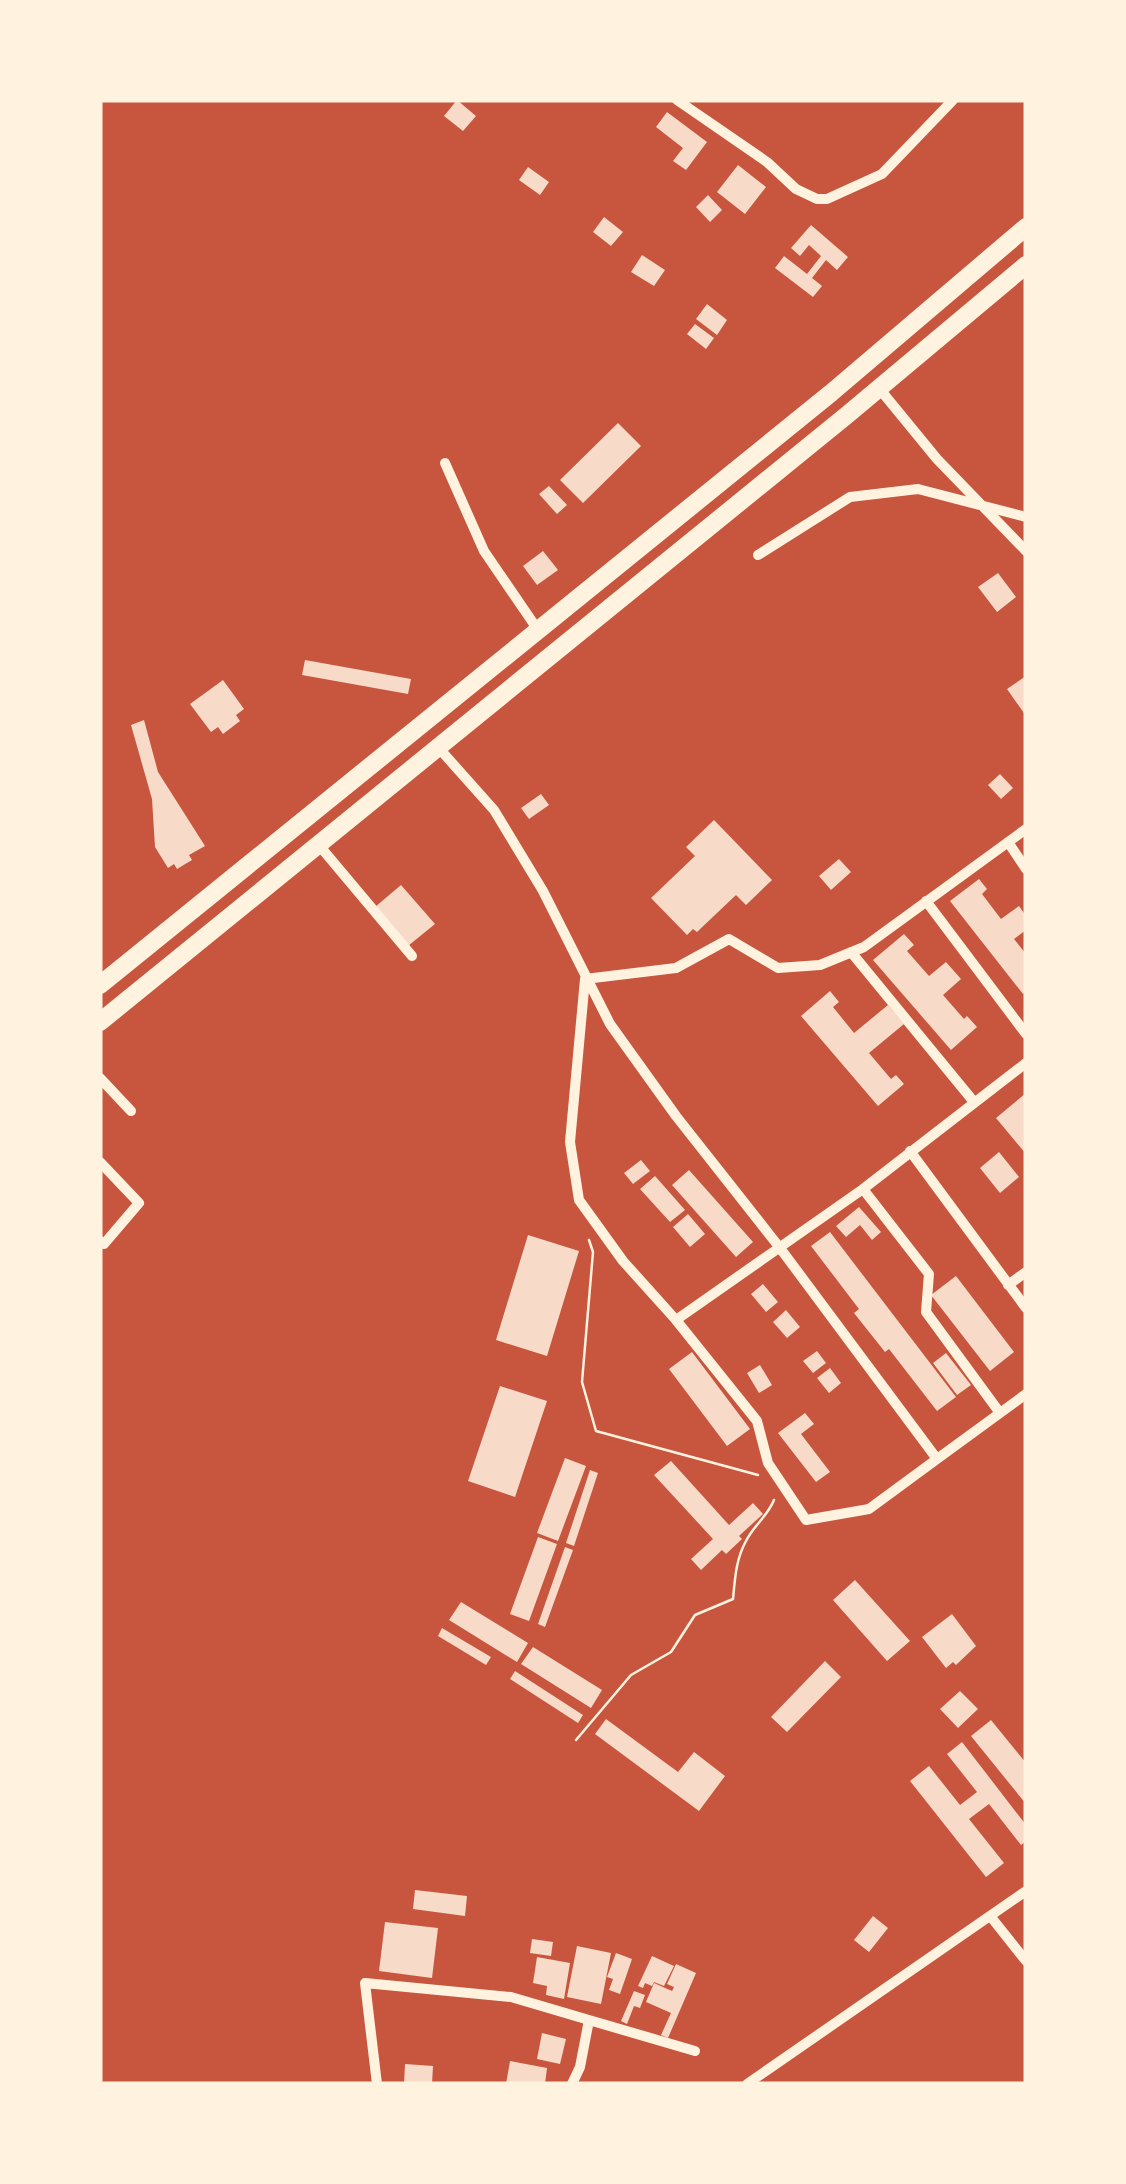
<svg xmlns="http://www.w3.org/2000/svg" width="1126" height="2184" viewBox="0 0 1126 2184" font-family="Figtree,sans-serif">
  <rect width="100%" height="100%" fill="#c8553d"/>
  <!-- building -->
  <path fill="#f7dbc8" d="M457 100 476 116 463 131 444 116Z
    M667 112 707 142 686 170 673 161 683 148 656 127Z
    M738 165 766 187 745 214 717 192Z
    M528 167 549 182 540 195 519 180Z
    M708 195 722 210 710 222 696 207Z
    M604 217 623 232 611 246 593 232Z
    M811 225 848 257 837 270 826 260 812 278 822 286 813 297 775 268 784 256 807 274 821 256 809 245 800 256 791 248Z
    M642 255 665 270 654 286 631 272Z
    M707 304 727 320 717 335 696 319Z
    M695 324 714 338 706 349 687 334Z
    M618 423 641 446 583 503 560 480Z
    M549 486 567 505 557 514 539 494Z
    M543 551 558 570 537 585 523 566Z
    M998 573 1016 597 997 612 978 587Z
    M305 660 411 679 408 694 302 675Z
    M1026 676V716L1007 689Z
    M223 680 244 709 236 715 240 721 223 734 218 727 211 732 190 704Z
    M144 720 158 772 205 846 189 855 192 860 177 869 174 864 168 868 155 847 152 799 131 725Z
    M1000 774 1013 788 1001 799 988 785Z
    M541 794 549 805 529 819 521 808Z
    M714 820 772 880 746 905 736 895 697 932 693 929 687 935 651 898 695 856 686 847Z
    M839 859 851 872 831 890 819 876Z
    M979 879 987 889 982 894 1001 919 1019 906 1026 916V930L1014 939 1026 954V992L1023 994 950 901Z
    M401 885 435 924 408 946 375 907Z
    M904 934 914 945 907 951 929 976 946 962 961 979 943 995 964 1019 967 1016 977 1027 951 1050 873 960Z
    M830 991 839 1002 833 1007 854 1033 888 1005 904 1024 869 1053 891 1079 896 1075 904 1084 878 1106 801 1016Z
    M1026 1093V1154L996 1118Z
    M999 1152 1019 1177 1000 1193 980 1168Z
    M641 1160 650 1171 633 1184 624 1173Z
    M689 1170 753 1242 736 1257 672 1185Z
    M655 1176 685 1210 670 1222 640 1189Z
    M859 1207 881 1232 872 1240 860 1225 846 1237 836 1226Z
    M688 1214 705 1234 690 1247 673 1227Z
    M830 1232 956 1397 937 1411 889 1349 885 1352 854 1313 859 1309 811 1246Z
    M528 1235 579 1251 547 1356 496 1340Z
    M956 1276 1014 1352 990 1371 931 1295Z
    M763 1284 778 1302 766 1312 751 1294Z
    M786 1310 800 1327 787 1338 773 1322Z
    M817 1351 826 1363 813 1373 803 1361Z
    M692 1352 750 1429 727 1446 669 1369Z
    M946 1353 971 1385 957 1395 933 1363Z
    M760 1365 772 1385 759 1393 747 1373Z
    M830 1368 841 1383 829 1393 817 1378Z
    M500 1386 547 1401 515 1497 468 1481Z
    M805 1413 814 1424 801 1434 830 1472 816 1482 778 1433Z
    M565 1458 586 1466 558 1541 537 1533Z
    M671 1461 729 1525 753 1503 763 1514 739 1536 742 1539 726 1554 722 1550 701 1570 691 1559 713 1539 654 1475Z
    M590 1470 598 1473 574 1546 566 1543Z
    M538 1537 557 1544 529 1621 510 1614Z
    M565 1547 573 1550 545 1627 538 1624Z
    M855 1580 910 1641 887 1661 833 1600Z
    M461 1602 528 1643 517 1662 449 1620Z
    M952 1614 976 1646 956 1665 953 1662 946 1668 922 1637Z
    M442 1628 491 1657 486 1665 438 1636Z
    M533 1647 602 1690 591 1708 521 1664Z
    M825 1661 841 1677 787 1732 771 1717Z
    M515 1671 583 1715 578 1723 510 1679Z
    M960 1691 978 1709 958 1728 940 1709Z
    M606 1719 678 1772 694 1752 725 1776 699 1811 595 1734Z
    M991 1720 1026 1763V1804L971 1736Z
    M962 1742 1026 1825V1841L1021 1845 989 1804 969 1819 1004 1863 986 1877 910 1781 929 1766 960 1805 977 1792 947 1754Z
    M415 1890 467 1896 465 1916 413 1909Z
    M873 1916 888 1928 869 1952 854 1940Z
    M385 1922 438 1928 432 1978 379 1971Z
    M532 1939 553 1942 551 1956 530 1953Z
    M577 1946 611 1953 601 2004 567 1997Z
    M616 1953 632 1959 620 1994 609 1990 613 1979 607 1977Z
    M652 1956 674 1966 664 1986 654 1982 652 1986 645 1983 643 1988 638 1986Z
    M537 1957 570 1963 564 1999 546 1995 547 1986 533 1983Z
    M676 1964 696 1973 668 2038 661 2035 671 2013 646 2002 654 1983 672 1991 674 1987 667 1984Z
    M634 1991 645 1995 640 2008 634 2006 627 2024 621 2021Z
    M542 2033 566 2039 560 2064 537 2059Z
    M510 2061 547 2068 545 2084H506Z
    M405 2064 433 2066 432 2084H404Z"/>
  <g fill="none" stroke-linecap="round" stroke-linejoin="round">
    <!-- path -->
    <path stroke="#fff3e0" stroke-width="2.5" d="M589 1240 593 1252 582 1382 596 1431 758 1475
      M576 1740 631 1675 671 1652 695 1615 733 1599C735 1578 736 1559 746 1541 754 1525 767 1517 774 1500"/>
    <!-- minor -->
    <path stroke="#fff3e0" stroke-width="10" d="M677 100 767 162 796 189 817 199H827L882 174 953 100
      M878 387 937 459 1026 551
      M445 463 484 551 538 630
      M758 555 850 497 918 489 1026 517
      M437 746 494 810 543 891 610 1024 676 1116 780 1248 937 1459 1026 1394
      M1026 829 864 947 820 965 778 968 729 939 676 968 585 979 570 1142 579 1200 623 1261 676 1320 863 1189 1026 1063
      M1008 842 1026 869
      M318 844 412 956
      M926 901 1026 1034
      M851 952 974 1102
      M100 1078 131 1111
      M910 1151 1026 1308
      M100 1162 139 1203 104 1244 100 1241
      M863 1189 929 1274 926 1312 1000 1413
      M1008 1285 1026 1272
      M676 1320 757 1421 768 1463 806 1520 869 1509 937 1459
      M991 1917 1026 1961
      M377 2084 365 1983 511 1997 589 2020
      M572 2084 580 2067 589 2020 695 2051
      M747 2084 1026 1891"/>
    <!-- trunk -->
    <path stroke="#fff3e0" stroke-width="18" d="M100 985 831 393 1026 227
      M100 1022 847 415 1026 265"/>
  </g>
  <!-- border -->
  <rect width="1126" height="2184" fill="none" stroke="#fff3e0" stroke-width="205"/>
</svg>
